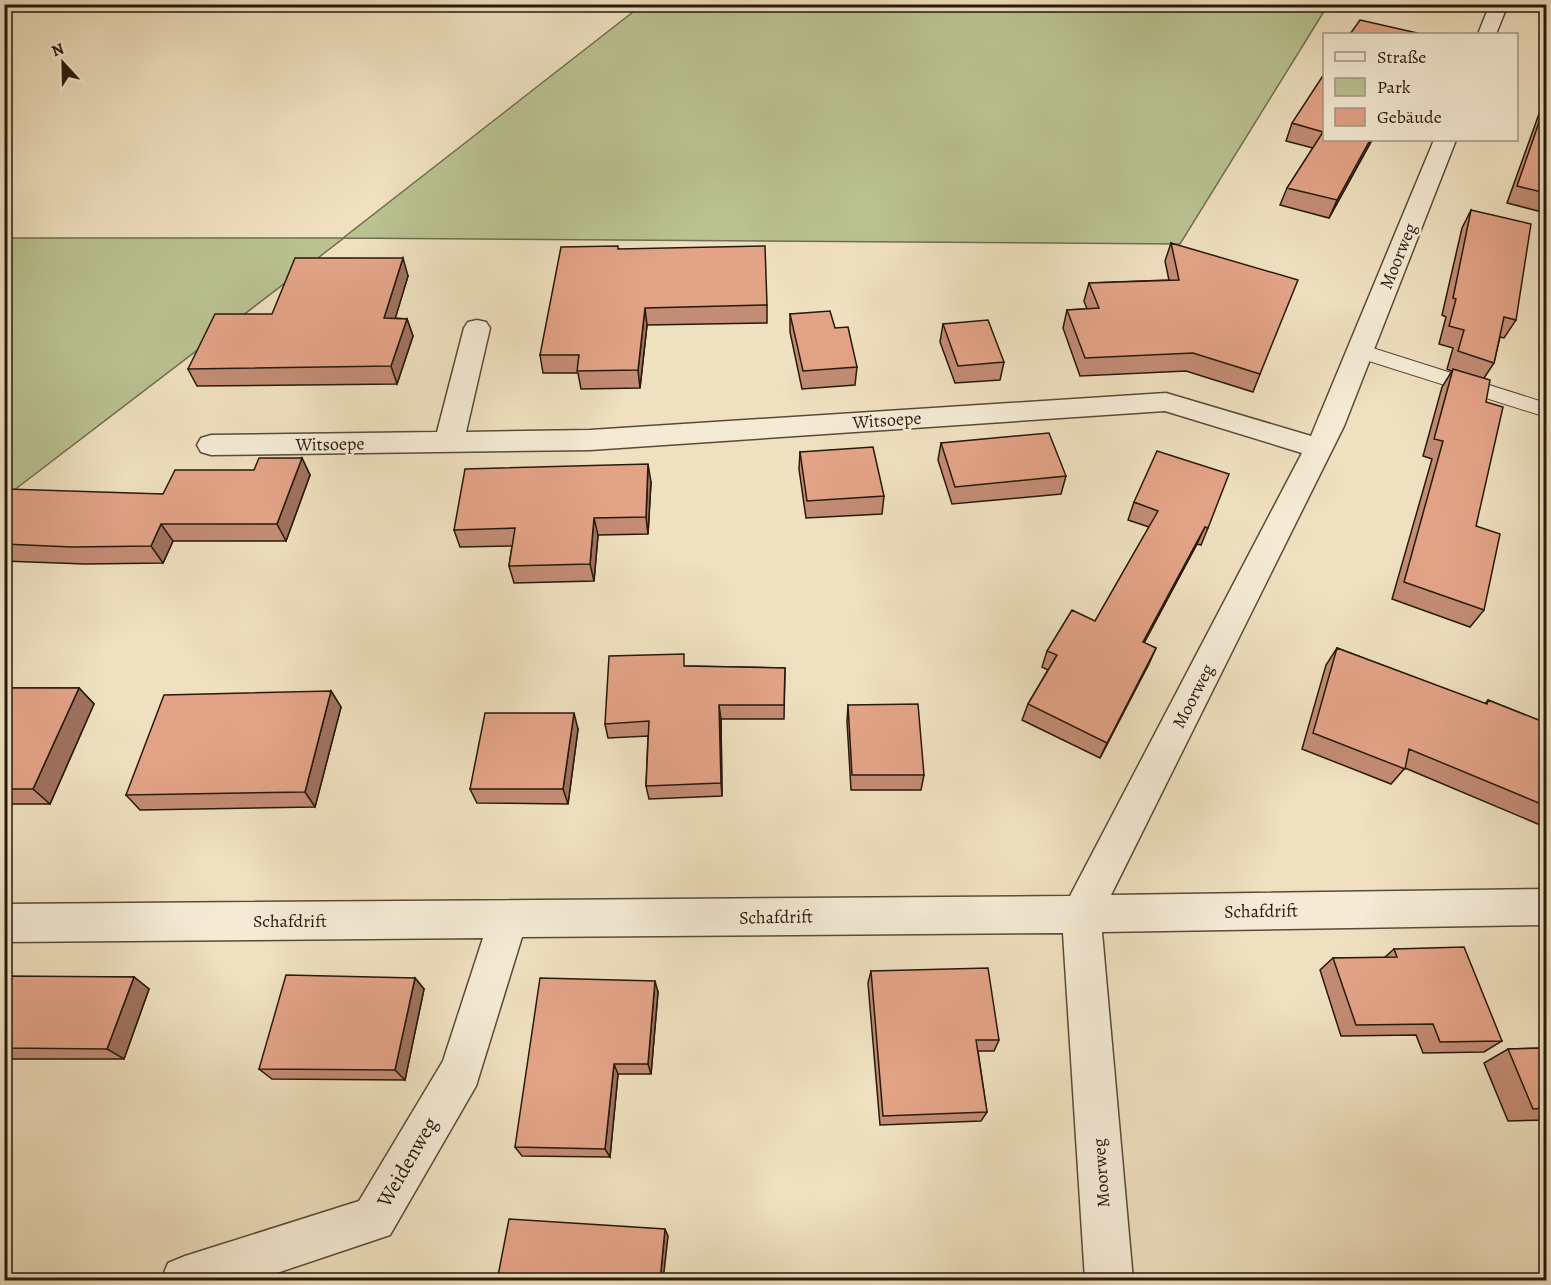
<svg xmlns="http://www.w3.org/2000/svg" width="1551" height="1285" viewBox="0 0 1551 1285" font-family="Alegreya,serif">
  <rect width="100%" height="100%" fill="#efe0bf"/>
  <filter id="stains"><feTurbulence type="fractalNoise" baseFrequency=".00333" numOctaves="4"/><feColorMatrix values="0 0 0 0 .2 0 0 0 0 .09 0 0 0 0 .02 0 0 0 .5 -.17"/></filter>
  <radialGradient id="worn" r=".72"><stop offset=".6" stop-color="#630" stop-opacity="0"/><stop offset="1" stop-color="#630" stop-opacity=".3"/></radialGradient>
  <!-- green -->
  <path fill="#bac291" stroke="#706e4e" stroke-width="1.5" d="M642 5H1328L1180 244 344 238 5 497V238H343Z"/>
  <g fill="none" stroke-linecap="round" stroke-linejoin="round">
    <defs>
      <path id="service" d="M1360 344 1546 403V417L1353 356 1350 351 1353 346Z"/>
      <path id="minor" d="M1490 4H1508L1496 34H1478Z
        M1434 140H1456L1344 426 1111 895 1546 889V925L1102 932 1133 1280H1085L1063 933 522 937 476 1086 390 1235 256 1280H161L168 1263 185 1256 359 1201 443 1061 483 938 4 942V904L1070 896 1302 453 1165 411 590 450 211 455 201 452 197 445 201 438 211 435 437 432 464 328 468 322 477 320 486 322 490 328 466 432 590 430 1166 393 1311 436Z"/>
    </defs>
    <!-- service casing -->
    <use href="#service" stroke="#594b38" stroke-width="2"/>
    <!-- minor casing -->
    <use href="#minor" stroke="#594b38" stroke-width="3"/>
    <!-- service -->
    <use href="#service" fill="#f5ebd5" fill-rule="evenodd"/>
    <!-- minor -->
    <use href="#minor" fill="#f5ebd5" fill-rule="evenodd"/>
  </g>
  <!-- wall -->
  <path fill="#c38c74" stroke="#27190b" stroke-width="1.5" d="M1546 99V213L1507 203 1540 111Z
    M1292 123 1372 140 1329 218 1280 205 1287 188 1313 148 1286 141Z
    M1471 210 1516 320 1504 338 1500 337 1494 363 1484 378 1486 402 1476 526 1484 610 1470 627 1392 599 1432 459 1423 456 1442 387 1452 371 1447 369 1453 348 1439 344 1446 317 1442 315 1462 228Z
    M1171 243 1260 374 1253 392 1186 371 1080 376 1063 328 1067 310 1087 309 1084 301 1089 283 1169 280 1165 261Z
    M619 249 767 305V323L647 325 640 388 581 389 578 373H543L540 355Z
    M408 276 395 318 407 319 413 336 397 384 197 386 188 369 272 314Z
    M790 314 835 328 857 367 855 385 802 389 790 332Z
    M943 324 1004 362 1000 380 955 383 940 342Z
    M941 443 1066 476 1061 494 952 504 938 460Z
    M800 452 884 496 882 514 806 518 799 469Z
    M302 458 310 475 286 541H173L163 563 85 564 4 561V493L163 494Z
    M651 482 648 534 598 535 594 581 514 583 509 566 512 546 460 547 454 530Z
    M1134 502 1208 528 1201 545 1197 544 1144 643 1156 648 1100 758 1022 720 1028 704 1048 670 1042 667 1047 651 1095 621 1149 527 1128 520Z
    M1337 648 1485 704 1488 700 1546 723V826L1545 827 1405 768 1391 784 1302 749 1326 665Z
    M686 666 785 668 784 719H721L722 796 649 799 646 786 648 736 608 738 605 724Z
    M4 688H79L94 704 50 804H4Z
    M331 691 341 707 315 807 140 810 126 795Z
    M848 705 924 775 921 790H851L847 721Z
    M578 729 568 804 477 803 470 789Z
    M1394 949 1502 1041 1484 1052 1423 1053 1416 1035 1341 1036 1320 970 1333 958H1384Z
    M871 971 999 1040 994 1051H978L987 1112 981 1121 880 1125 868 983Z
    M4 977H134L149 989 124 1059H4Z
    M415 978 424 989 405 1080 272 1079 259 1069Z
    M658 992 651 1074H618L610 1157 522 1156 515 1147Z
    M1546 1048V1120L1508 1121 1484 1063 1508 1049Z"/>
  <!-- shaded-wall -->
  <path fill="#9f725e" stroke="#27190b" stroke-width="1.5" d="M1370 140H1372L1329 218 1337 200Z
    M403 258 408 276 390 336 384 318Z
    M645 308 647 325 640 388 638 370Z
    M407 319 413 336 397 384 391 366Z
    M302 458 310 475 286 541 277 524Z
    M648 464 651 482 648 534 646 517Z
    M594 518 598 535 594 581 590 564Z
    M161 524 173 541 163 563 151 546Z
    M1205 527 1197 544 1136 658 1143 642Z
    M1156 648 1149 664 1100 758 1107 743Z
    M4 655 9 660 4 669Z
    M79 688 94 704 50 804 33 789Z
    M331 691 341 707 315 807 305 792Z
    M719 705 721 719 722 796 721 783Z
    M574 713 578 729 568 804 563 789Z
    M134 977 149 989 124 1059 107 1049Z
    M415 978 424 989 405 1080 395 1070Z
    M655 981 658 992 651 1074 648 1064Z
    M614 1064 618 1074 610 1157 605 1149Z
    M665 1229 668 1236 663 1281H660Z"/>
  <!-- building -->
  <path fill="#e3a387" stroke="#27190b" stroke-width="1.5" d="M1360 20 1417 33 1416 34H1350Z
    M1324 74V140H1370L1337 200 1287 188 1323 132 1292 123Z
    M1546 102V193L1517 186Z
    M1471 210 1531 224 1516 320 1504 317 1494 363 1458 351 1464 330 1449 326 1456 299 1453 298Z
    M1171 243 1298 280 1260 374 1193 353 1085 358 1067 310 1099 308 1089 283 1179 280Z
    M618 246V249L765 246 767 305 645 308 638 370 577 371 579 355H540L561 247Z
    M295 258H403L384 318 407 319 391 366 188 369 215 314H272Z
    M830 311 835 328 848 327 857 367 803 371 790 314Z
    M988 320 1004 362 958 366 943 324Z
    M1453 369 1490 380 1486 402 1503 407 1476 526 1500 534 1484 610 1404 582 1443 441 1434 439Z
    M1049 433 1066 476 955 487 941 443Z
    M873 447 884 496 807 501 800 452Z
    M1157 451 1229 474 1208 528 1205 527 1143 642 1156 648 1107 743 1028 704 1057 655 1047 651 1072 610 1095 621 1158 511 1134 502Z
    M259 458H302L277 524H161L151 546 72 547 4 544V493L7 489 163 494 175 470H254Z
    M648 464 646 517 594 518 590 564 509 566 515 528 454 530 465 469Z
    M1337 648 1487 704 1488 700 1546 723V806L1409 749 1405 769 1313 733Z
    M684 654V666L785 668 784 705H719L721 783 646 786 649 721 605 724 609 656Z
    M4 688H79L33 789H4Z
    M331 691 305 792 126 795 164 695Z
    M918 704 924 775H852L848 705Z
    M485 713H574L563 789H470Z
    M1464 947 1502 1041 1440 1042 1433 1024 1356 1025 1333 958 1397 957 1394 949Z
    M988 968 999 1040H976L987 1112 883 1116 871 971Z
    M286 975 415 978 395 1070 259 1069Z
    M7 976 134 977 107 1049 4 1048V977H6Z
    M540 978 655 981 648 1064H614L605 1149 515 1147Z
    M1546 1048V1108L1533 1109 1508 1049Z
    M509 1219 665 1229 660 1281H497Z"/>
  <g text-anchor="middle" stroke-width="5" stroke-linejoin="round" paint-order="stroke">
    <!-- street labels -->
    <g font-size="18" fill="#27190b" stroke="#f5ebd5">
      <text transform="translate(1398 256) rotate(-68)" y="6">Moorweg</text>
      <text transform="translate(887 420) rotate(-4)" y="6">Witsoepe</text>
      <text transform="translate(330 444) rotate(-1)" y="6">Witsoepe</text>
      <text transform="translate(1193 696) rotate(-63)" y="6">Moorweg</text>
      <text transform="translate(1261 911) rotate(-1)" y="6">Schafdrift</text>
      <text transform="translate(776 917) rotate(-1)" y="6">Schafdrift</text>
      <text x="290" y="927">Schafdrift</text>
      <text transform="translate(1101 1173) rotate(-94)" y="6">Moorweg</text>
    </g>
    <!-- near-street labels -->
    <g font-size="21" fill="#27190b" stroke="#f5ebd5">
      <text transform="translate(407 1162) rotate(-60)" y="7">Weidenweg</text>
    </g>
  </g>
  <!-- margin -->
  <rect width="1551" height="1285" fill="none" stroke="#efe0bf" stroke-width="24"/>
  <rect x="6" y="6" width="1539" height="1273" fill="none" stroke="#27190b" stroke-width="3"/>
  <rect x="12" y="12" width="1527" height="1261" fill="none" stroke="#27190b" stroke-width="1.5"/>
  <!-- legend -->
  <rect x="1323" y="33" width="195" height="108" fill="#f5ebd5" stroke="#a39784" stroke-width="1.5"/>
  <rect x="1335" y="52" width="30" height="9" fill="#f5ebd5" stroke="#a39784" stroke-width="1.5"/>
  <text x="1377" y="63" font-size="18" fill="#27190b">Straße</text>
  <rect x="1335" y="78" width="30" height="18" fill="#bac291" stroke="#a39784" stroke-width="1.5"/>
  <text x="1377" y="93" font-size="18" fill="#27190b">Park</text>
  <rect x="1335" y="108" width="30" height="18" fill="#e3a387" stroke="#a39784" stroke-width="1.5"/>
  <text x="1377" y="123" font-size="18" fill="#27190b">Gebäude</text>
  <!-- north arrow -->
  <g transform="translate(63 63) rotate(338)" stroke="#f5ebd5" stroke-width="4.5" paint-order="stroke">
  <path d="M0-4.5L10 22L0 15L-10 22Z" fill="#27190b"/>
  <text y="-9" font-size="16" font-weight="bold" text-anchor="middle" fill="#27190b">N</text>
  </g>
  <rect width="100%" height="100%" filter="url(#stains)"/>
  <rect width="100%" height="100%" fill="url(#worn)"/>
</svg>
